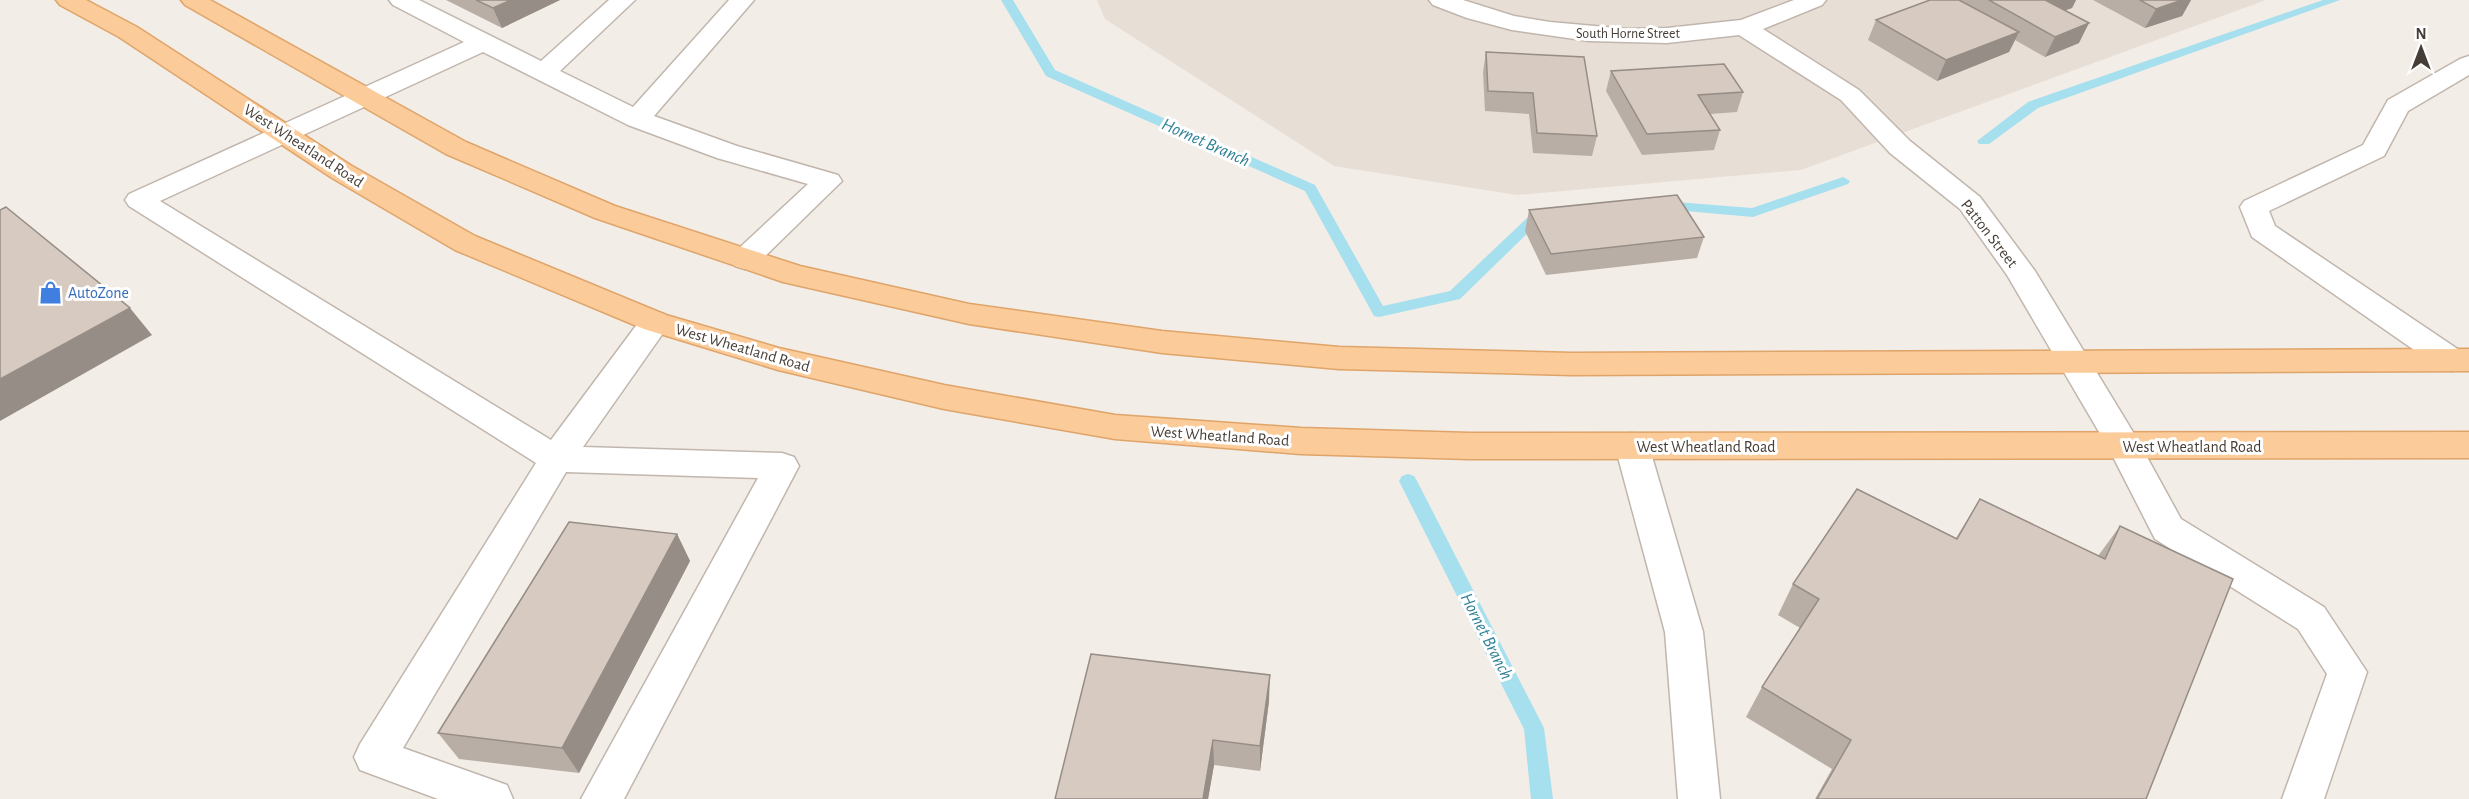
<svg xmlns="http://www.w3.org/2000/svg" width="2469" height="799" viewBox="0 0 2469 799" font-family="'Alegreya Sans',sans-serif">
  <rect width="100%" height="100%" fill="#f3ede7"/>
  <!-- residential -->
  <path fill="#e7ded6" d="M1097 0H2266L1801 170 1517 195 1334 166 1105 19Z"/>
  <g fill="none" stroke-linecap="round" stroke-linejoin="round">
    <!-- stream -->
    <path fill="#a6dfee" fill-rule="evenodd" d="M1001 0H1013L1055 70 1315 185 1383 306 1450 291 1527 218 1546 215 1553 219 1551 222 1536 225 1460 299 1379 317 1374 316 1305 191 1046 76Z
      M2323 0H2340L2038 108 1989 144H1979L1977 141 2028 102Z
      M1843 177 1850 181 1848 184 1753 217 1663 209 1656 205 1663 201 1752 208Z
      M1408 474 1414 476 1417 481 1544 728 1553 799H1531L1524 729 1399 481 1402 476Z"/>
    <defs>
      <path id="minor" d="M389 0H419L541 61 609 0H635L560 71 633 107 729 0H754L654 116 737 146 838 175 842 181 755 266 745 269 735 266 730 259 735 252 808 184 717 158 628 125 483 52 160 201 551 440 644 315 655 311 666 315 671 322 666 329 583 447 782 453 794 457 799 466 624 799H581L758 478 566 472 403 748 507 785 513 799H438L360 770 354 757 360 744 536 463 129 206 125 200 129 194 464 42 393 5Z
        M1429 0H1463L1514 16 1550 22 1628 29 1667 28 1741 20 1794 0H1826L1822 5 1763 29 1859 90 1910 141 1980 197 2035 271 2136 437 2181 519 2324 607 2367 672 2324 799H2282L2327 674 2298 629 2155 539 2109 449 2007 275 1960 209 1890 153 1841 100 1739 35 1667 43 1589 41 1512 30 1467 18 1433 5Z
        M2469 56V75L2408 111 2384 156 2269 211 2275 226 2462 352 2467 360 2462 368 2451 371 2440 368 2252 237 2240 207 2244 201 2363 145 2388 100 2460 59Z
        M1632 433 1644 437 1649 446 1703 632 1720 799H1678L1665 632 1615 446 1620 437Z"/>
      <path id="major" d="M56 0H86L137 27 352 166 475 236 666 315 779 348 944 385 1115 415 1301 428 1469 433 2469 432V458L1469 459 1301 454 1115 439 944 409 778 370 644 329 455 250 332 178 119 37 60 5Z
        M181 0H210L466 142 615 206 800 266 969 304 1162 331 1339 347 1572 353 2469 349V371L1572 375 1339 369 1162 353 969 324 783 282 595 218 446 154 185 5Z"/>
    </defs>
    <!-- minor casing -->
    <use href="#minor" stroke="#c1b6ad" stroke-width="3"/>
    <!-- major casing -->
    <use href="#major" stroke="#dfa469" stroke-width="3"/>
    <!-- minor -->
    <use href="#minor" fill="#fff" fill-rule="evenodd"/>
    <!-- major -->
    <use href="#major" fill="#fbcb99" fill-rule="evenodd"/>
  </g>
  <!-- wall -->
  <path fill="#b9aea5" d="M446 0H560L502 28Z
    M1930 0H2076L2072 8 2065 10 2079 43 2045 57 2015 40 2009 52 1937 81 1868 40 1876 20Z
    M2093 0H2191L2182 16 2145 28Z
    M1486 52 1597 136 1592 156 1533 153 1529 114 1485 111 1483 72Z
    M1611 71 1743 92 1737 112 1710 114 1720 130 1714 150 1642 155 1606 91Z
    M1529 210 1704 237 1697 258 1546 275 1525 231Z
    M1980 499 2098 556 2120 526 2146 799H1815L1832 769 1746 717 1762 687 1800 628 1778 615 1793 584 1956 538Z
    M677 534 690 561 579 773 459 759 438 733Z
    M1269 701 1260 771 1214 765 1208 799H1055Z"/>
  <!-- shaded-wall -->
  <path fill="#968d86" d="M511 0H560L502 28 493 8Z
    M2049 0H2076L2072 8 2037 20 2047 1Z
    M2182 0H2191L2182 16 2145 28 2156 9Z
    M2089 23 2079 43 2045 57 2055 37Z
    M2019 32 2009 52 1937 81 1946 60Z
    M130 308 152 335 0 421V379Z
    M677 534 690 561 579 773 562 748Z
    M1270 675 1269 701 1260 771V746Z
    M1213 740 1214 765 1208 799H1203Z"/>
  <!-- building -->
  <path fill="#d7cac0" stroke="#968d86" stroke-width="1.5" d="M476 0H511L493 8Z
    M1930 0H1959L2019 32 1946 60 1876 20Z
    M1989 0H2049L2047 1 2089 23 2055 37Z
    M2140 0H2182L2156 9Z
    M1486 52 1584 57 1597 136 1537 133 1533 93 1488 91Z
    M1724 64 1743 92 1698 95 1720 130 1647 134 1611 71Z
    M1677 195 1704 237 1551 254 1529 210Z
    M6 207 130 308 0 379V210Z
    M1857 489 1957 539 1980 499 2105 559 2120 526 2233 579 2146 799H1817L1851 740 1762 687 1819 599 1793 584Z
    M569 522 677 534 562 748 438 733Z
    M1091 654 1270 675 1260 746 1213 740 1203 799H1055Z"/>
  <!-- icons -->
  <defs>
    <symbol id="shop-bare" viewBox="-9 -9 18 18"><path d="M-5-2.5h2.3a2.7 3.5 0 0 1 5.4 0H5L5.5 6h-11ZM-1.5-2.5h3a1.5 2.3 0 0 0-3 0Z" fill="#3f7fe0" stroke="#fff" stroke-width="2.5" paint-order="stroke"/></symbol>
  </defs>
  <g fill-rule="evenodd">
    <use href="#shop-bare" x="34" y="276" width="33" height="33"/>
  </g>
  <g text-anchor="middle" stroke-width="6" stroke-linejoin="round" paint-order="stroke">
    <!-- far-street labels -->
    <g font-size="14" fill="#463d36" stroke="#fff">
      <text x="1628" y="38">South Horne Street</text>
    </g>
    <!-- street labels -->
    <g font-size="16" fill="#463d36" stroke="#fff">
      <text transform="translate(304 145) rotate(33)" y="6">West Wheatland Road</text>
      <text transform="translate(1990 233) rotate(52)" y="6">Patton Street</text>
      <text transform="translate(743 347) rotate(16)" y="6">West Wheatland Road</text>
      <text transform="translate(1220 435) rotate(4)" y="6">West Wheatland Road</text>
      <text x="1706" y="452">West Wheatland Road</text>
      <text x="2192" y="452">West Wheatland Road</text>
    </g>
    <!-- shop labels -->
    <g font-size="16" fill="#366cbe" stroke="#fff" text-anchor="start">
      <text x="68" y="298">AutoZone</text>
    </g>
    <!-- water labels -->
    <g font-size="18" font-style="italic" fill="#2e8096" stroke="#fff">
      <text transform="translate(1206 142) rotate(24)" y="6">Hornet Branch</text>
      <text transform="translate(1487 636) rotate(63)" y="6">Hornet Branch</text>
    </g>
  </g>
  <!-- north arrow -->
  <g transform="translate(2421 48)" stroke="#ffffff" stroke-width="4.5" paint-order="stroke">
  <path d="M0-4.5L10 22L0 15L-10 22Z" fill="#463d36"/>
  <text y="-9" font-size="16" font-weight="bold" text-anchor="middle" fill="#463d36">N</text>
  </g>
</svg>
